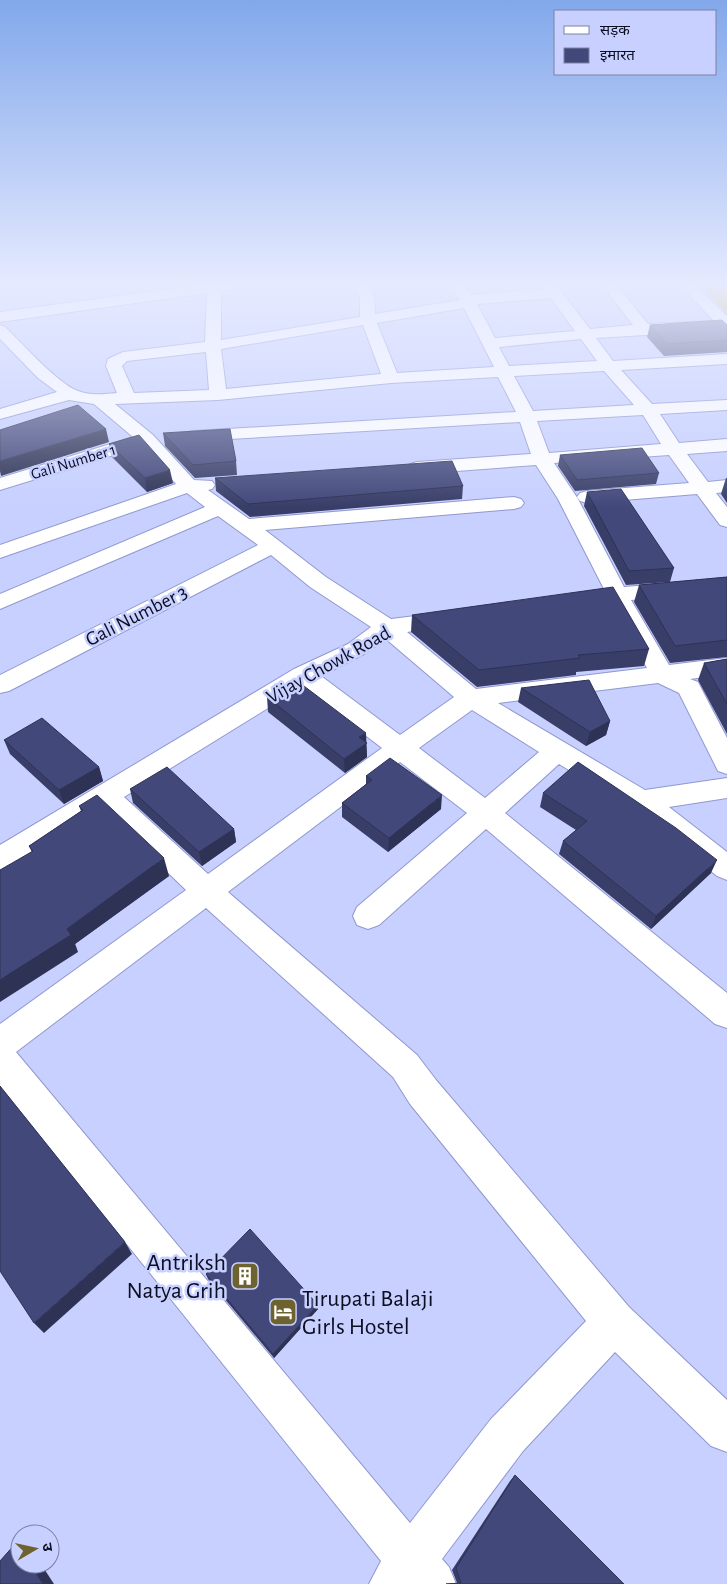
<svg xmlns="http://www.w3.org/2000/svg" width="727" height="1584" viewBox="0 0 727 1584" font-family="'Alegreya Sans','Noto Sans Devanagari',sans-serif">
  <rect width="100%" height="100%" fill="#c7d0ff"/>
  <!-- green -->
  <path fill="#d0b21c" d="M699 285H727V313Z"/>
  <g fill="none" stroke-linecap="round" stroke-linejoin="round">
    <defs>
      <path id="minor" d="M199 285H238L236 288 221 291V340L360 317V297L355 285H369L374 297 375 314 460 300 450 285H464L471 295 545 289 542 285H556L590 329 633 325 602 285H617L648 324 714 321 680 285H695L727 316V330L596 338 613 361 727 354V364L621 370 652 404 727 400V410L660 414 679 443 727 439V451L687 454 708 482 727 480V492L716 493 727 507V527L720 525 697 494 587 503 580 501 577 497 580 493 587 491 689 483 669 455 554 463 578 499 624 587 727 579V593L631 600 669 665 727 658V674L690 679 698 682 701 688 727 738V774L718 771 679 693 658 683 498 703 645 790 727 778V798L669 807 727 852V880L717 876 631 808 559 764 505 813 727 993V1028L715 1024 486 829 379 925 368 929 357 925 353 916 357 907 467 813 400 762 228 892 417 1055 436 1080 629 1307 727 1400V1452L711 1446 615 1352 523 1451 442 1559 449 1567 456 1584H369L381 1561 0 1086V1024L186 890 103 810 10 867 0 871V845L294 669 348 644 371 627 310 587 271 555 9 691 0 693V675L258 545 218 516 0 609V594L205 507 187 493 0 558V545L176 484 143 446 0 490V478L133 437 94 404 69 400 0 419V409L57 392 38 378 0 339V325L5 327C22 343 58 384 78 391 90 396 105 394 117 393L106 366 108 359 123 352 205 342 207 293 0 322V312ZM551 298 575 331 495 338 477 304ZM464 308 494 367 397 373 377 323ZM363 325 381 374 226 389 221 349ZM581 339 597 361 509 366 499 347ZM206 352 209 390 134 393 122 366 127 361ZM604 371 634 405 533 411 514 376ZM498 377 516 412 194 431 188 432 185 436 188 440 194 441 520 422 531 454 417 462 410 464 407 468 410 472 417 474 536 465 558 499 604 589 571 595 568 600 571 605 579 607 610 602 647 668 476 689 407 632 456 624 459 619 456 614 448 612 391 619 326 577 265 530 514 509 521 507 524 503 521 499 514 497 249 519 208 490 212 489 215 485 212 481 194 480 153 435 115 404 218 400 391 383ZM643 415 661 444 549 453 537 421ZM386 639 454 697 400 735 321 676 364 654ZM302 687 382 748 208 874 124 797ZM472 710 539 752 485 798 419 748ZM206 908 393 1077 410 1104 586 1321 491 1419 410 1523 16 1052Z"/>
    </defs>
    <!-- minor casing -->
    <use href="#minor" stroke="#8f98d0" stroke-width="2"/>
    <!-- minor -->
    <use href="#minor" fill="#fff" fill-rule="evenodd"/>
  </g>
  <!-- wall -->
  <path fill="#393e69" d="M650 325H727V352L664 356 647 337Z
    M163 433 236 461 237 475 195 478 165 446Z
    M109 444 173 483 147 492 112 457Z
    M560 455 659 473 656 484 575 491 558 466Z
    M215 478 463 486 462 499 250 517 216 491Z
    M726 478H727V503L721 494Z
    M587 492 674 568 670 582 626 585 584 506Z
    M727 577V657L670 663 634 602 639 585Z
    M412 615 649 649 644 666 576 672V675L477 687 411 632Z
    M727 659V734L698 680 704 663Z
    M521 688 610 721 606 735 586 746 518 702Z
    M267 697 366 742 367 757 345 773 268 712Z
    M4 740 99 767 103 781 64 804 10 754Z
    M366 776 441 809 388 852 342 817V803L366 784Z
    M130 789 234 829 236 842 202 866 133 803Z
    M543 793 711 873 651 929 559 854 563 841 576 830 540 807Z
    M79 806 169 876 75 944 78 952 29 846 81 811Z
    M206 1274 318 1305V1309L274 1358 208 1279Z
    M515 1475 624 1584 457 1583 452 1570 510 1481Z"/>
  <!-- shaded-wall -->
  <path fill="#2e3255" d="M106 429 109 442 1 476 0 471V461Z
    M170 470 173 483 147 492 145 478Z
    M610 721 606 735 586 746 590 732Z
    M366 733 367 757 345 773 344 759 359 737Z
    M99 767 103 781 64 804 59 790Z
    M442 795 441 809 388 852 389 838Z
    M234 829 236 842 202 866 199 852Z
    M164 858 169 876 75 944 78 952 0 1002V980L67 929Z
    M717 860 711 873 651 929 656 916Z
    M125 1242 132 1254 44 1333 34 1323Z
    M318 1305V1309L274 1358 273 1354Z
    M16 1543 20 1544V1550Z
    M30 1564H41L54 1584H43Z"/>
  <!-- building -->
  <path fill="#42487a" stroke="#2e3255" d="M722 320 727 325V340L667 344 650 325Z
    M78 405 106 429 0 461V430Z
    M230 429 236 461 193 465 163 433Z
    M139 435 170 470 145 478 109 444Z
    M642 448 659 473 577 480 560 455Z
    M452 461 463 486 248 504 215 478Z
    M621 489 674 568 629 571 587 492Z
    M727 577V640L675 646 639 585Z
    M613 587 649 649 578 655 580 658 479 670 412 615Z
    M727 659V704L704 663Z
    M296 680 366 733 359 737 367 743 344 759 267 697Z
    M589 680 610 721 590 732 521 688Z
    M42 718 99 767 59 790 4 740Z
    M390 758 442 795 389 838 342 803 372 780 366 776Z
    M578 762 676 828 717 860 656 916 563 841 587 821 543 793Z
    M167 767 234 829 199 852 130 789Z
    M97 795 164 858 67 929 71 935 0 980V870L33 851 29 846 83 810 79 806Z
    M0 1086 125 1242 34 1323 0 1271Z
    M250 1229 318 1305 273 1354 206 1274Z
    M515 1475 624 1584H446L461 1583 456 1568Z
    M16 1543 20 1550V1564H30L43 1584H0V1561Z"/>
  <!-- sky -->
  <linearGradient id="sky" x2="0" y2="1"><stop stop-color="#82a8eb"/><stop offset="0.56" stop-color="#e6eaff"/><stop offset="1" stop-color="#e6eaff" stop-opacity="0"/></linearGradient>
  <rect width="727" height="507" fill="url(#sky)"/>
  <!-- icons -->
  <defs>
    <symbol id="building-square" viewBox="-11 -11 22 22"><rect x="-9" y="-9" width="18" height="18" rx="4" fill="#6e622f" stroke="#c7d0ff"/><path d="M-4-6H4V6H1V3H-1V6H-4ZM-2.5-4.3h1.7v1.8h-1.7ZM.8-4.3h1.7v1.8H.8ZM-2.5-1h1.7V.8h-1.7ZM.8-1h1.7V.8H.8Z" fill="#fff"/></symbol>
    <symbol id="hotel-square" viewBox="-11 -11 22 22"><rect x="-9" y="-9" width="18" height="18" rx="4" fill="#6e622f" stroke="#c7d0ff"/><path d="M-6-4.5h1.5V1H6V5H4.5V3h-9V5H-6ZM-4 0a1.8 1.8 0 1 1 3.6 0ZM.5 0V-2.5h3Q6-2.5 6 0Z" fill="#fff"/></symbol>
  </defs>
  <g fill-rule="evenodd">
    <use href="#building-square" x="229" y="1260" width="32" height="32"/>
    <use href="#hotel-square" x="267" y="1296" width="32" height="32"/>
  </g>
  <g text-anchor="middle" stroke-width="5" stroke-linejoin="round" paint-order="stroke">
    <!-- far-street labels -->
    <g font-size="16" fill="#0c0e22" stroke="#c7d0ff">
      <text transform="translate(73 461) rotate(-17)" y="6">Gali Number 1</text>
    </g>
    <!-- street labels -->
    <g font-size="20" fill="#0c0e22" stroke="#c7d0ff">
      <text transform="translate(136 615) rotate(-27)" y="7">Gali Number 3</text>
      <text transform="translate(328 664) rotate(-29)" y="7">Vijay Chowk Road</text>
    </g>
    <!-- near-poi labels -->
    <g font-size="24" fill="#0c0e22" stroke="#c7d0ff" text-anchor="end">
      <text x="226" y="1270">Antriksh<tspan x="226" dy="28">Natya Grih</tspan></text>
      <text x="302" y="1306" text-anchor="start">Tirupati Balaji<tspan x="302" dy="28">Girls Hostel</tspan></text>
    </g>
  </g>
  <!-- legend -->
  <rect x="554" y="10" width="162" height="65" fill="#c7d0ff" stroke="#7c82a7"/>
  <rect x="564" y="26" width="25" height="8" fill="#ffffff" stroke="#7c82a7"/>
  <text x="600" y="35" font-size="15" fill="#0c0e22">सड़क</text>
  <rect x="564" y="48" width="25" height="15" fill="#42487a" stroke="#7c82a7"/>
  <text x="600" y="60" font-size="15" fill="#0c0e22">इमारत</text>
  <!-- north arrow -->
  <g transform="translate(35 1549) rotate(81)"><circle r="24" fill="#c7d0ff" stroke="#7c82a7"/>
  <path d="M0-4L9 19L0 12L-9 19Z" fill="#6e622f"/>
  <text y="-8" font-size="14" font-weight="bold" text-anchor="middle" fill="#0c0e22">उ</text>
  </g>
</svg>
